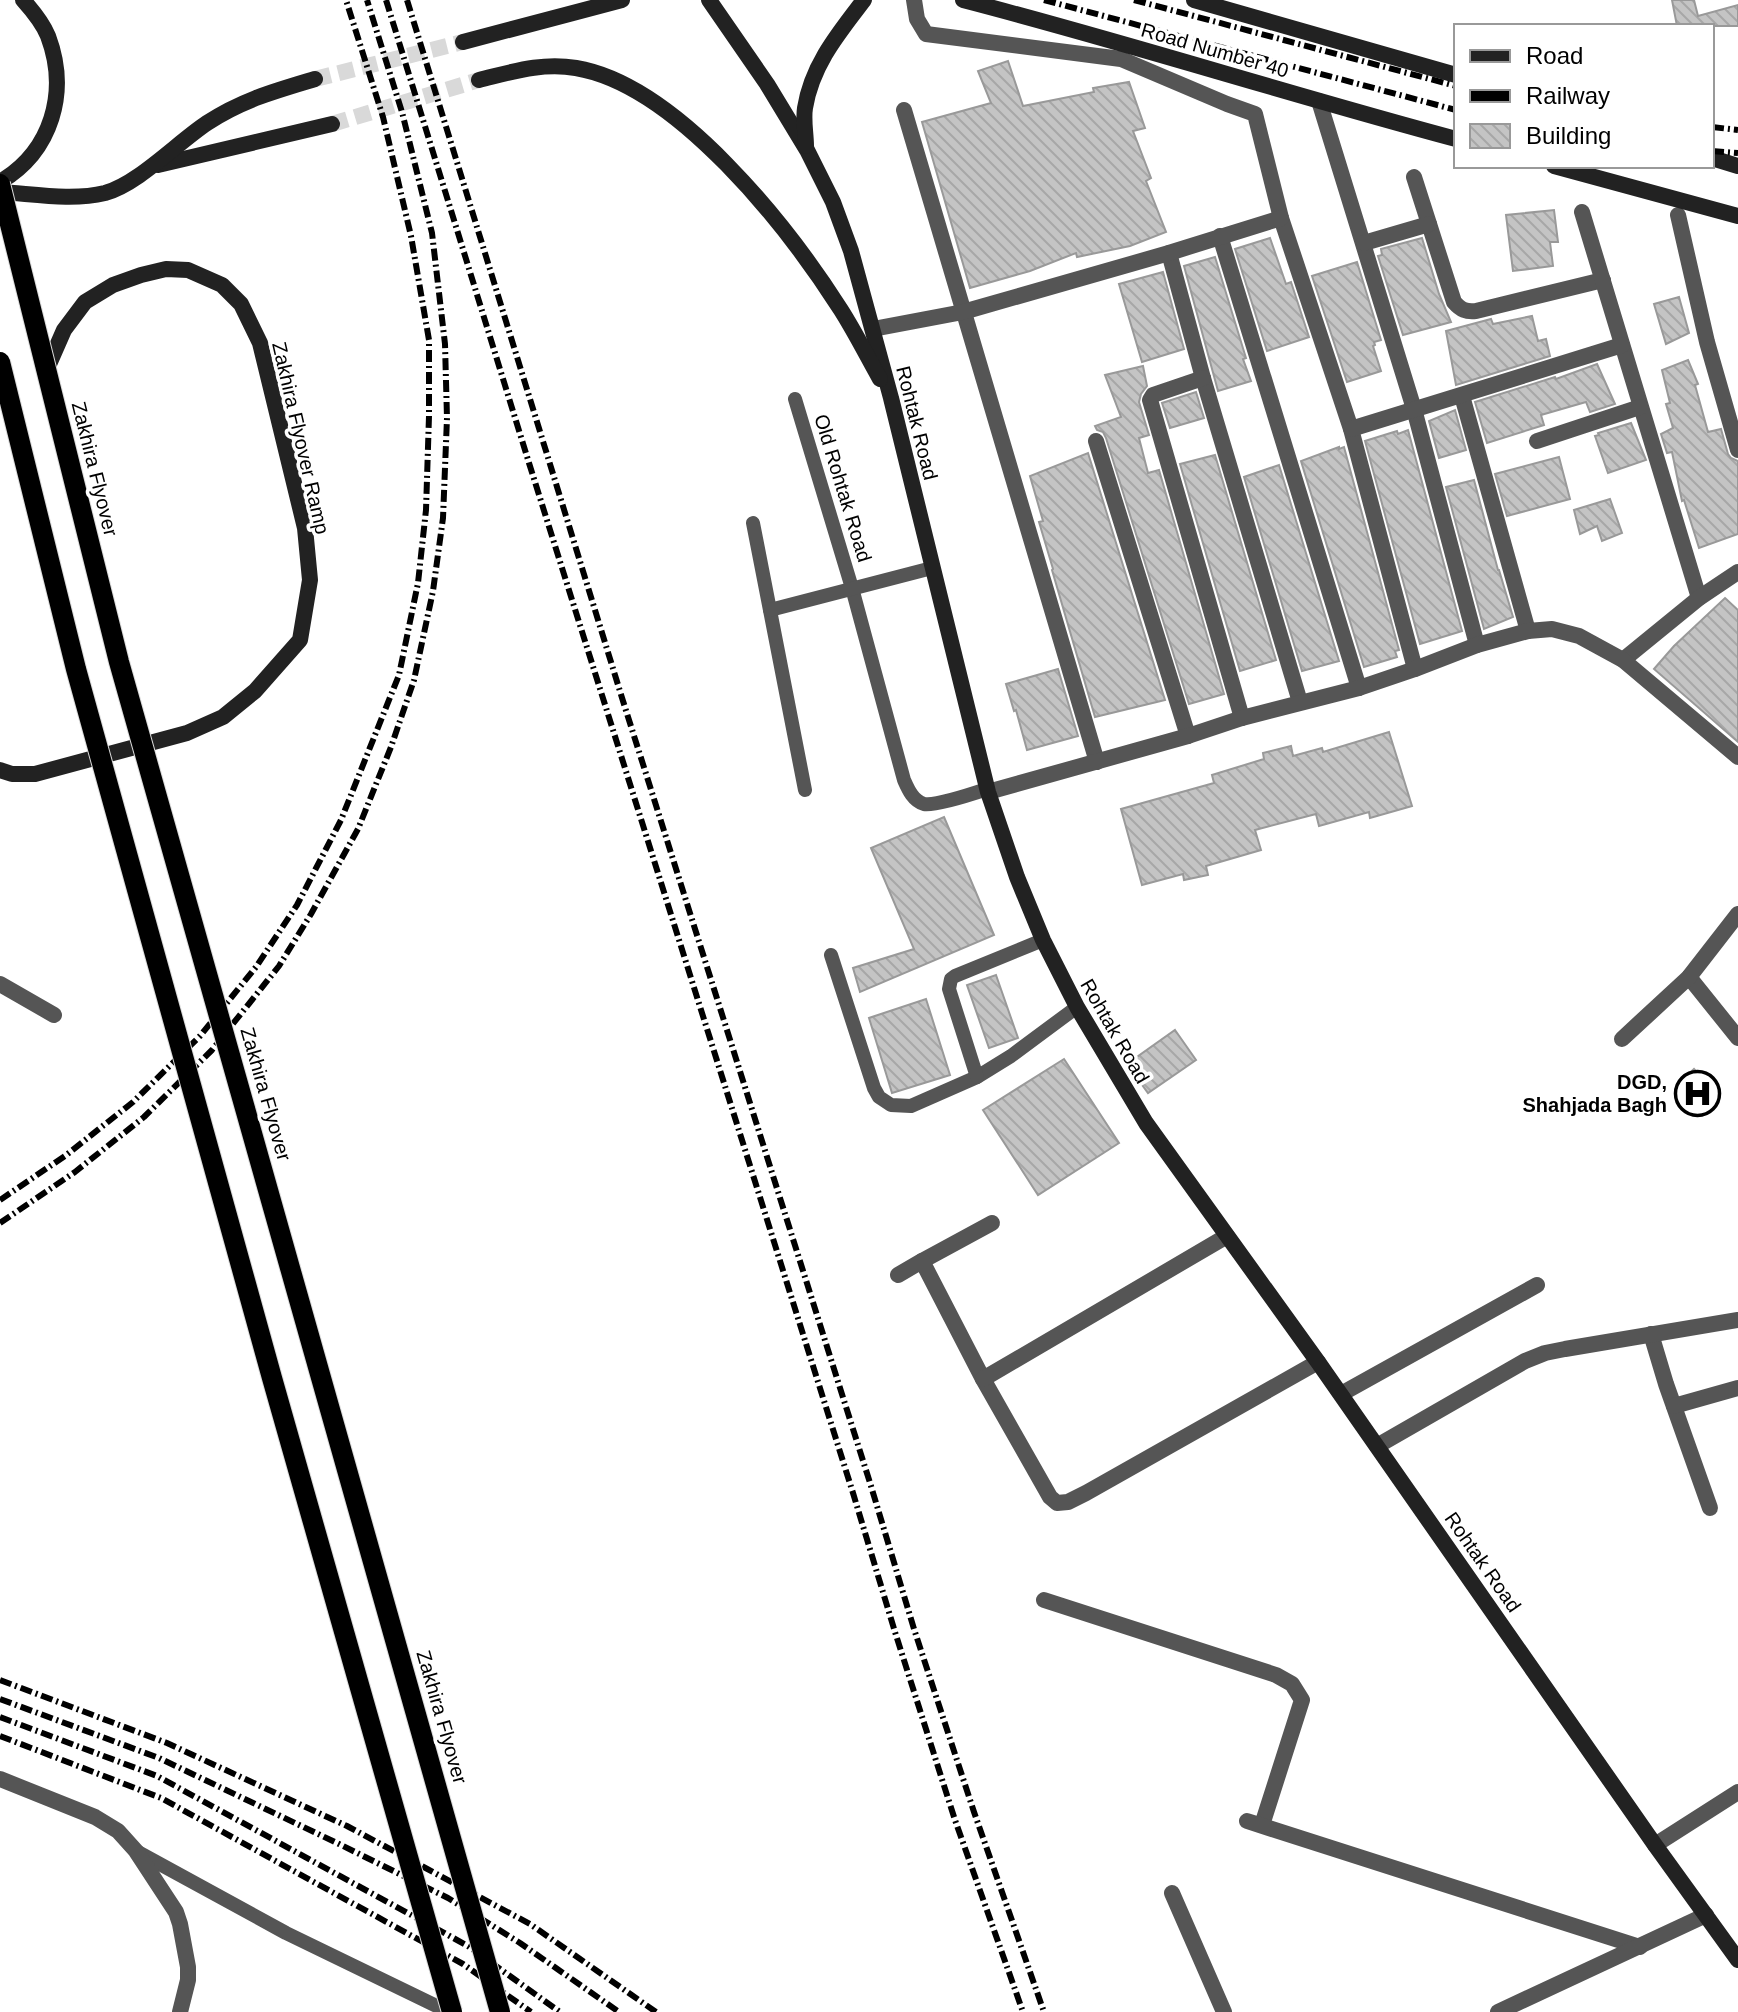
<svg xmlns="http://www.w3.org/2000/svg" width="1738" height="2012" font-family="Helvetica,sans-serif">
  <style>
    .building { fill: url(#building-back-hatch); stroke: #999; stroke-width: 2 }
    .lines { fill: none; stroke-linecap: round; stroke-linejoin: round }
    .secondary-tunnel { stroke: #d9d9d9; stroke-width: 16; stroke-dasharray: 16 8; stroke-linecap: butt }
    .lane { stroke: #555; stroke-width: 14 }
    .street { stroke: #555; stroke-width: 16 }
    .secondary { stroke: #222; stroke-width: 16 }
    .rail { stroke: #000; stroke-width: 6; stroke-dasharray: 12 4 2 4; stroke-linecap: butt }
    .primary-bridge-casing { stroke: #dbdbdb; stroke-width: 22; stroke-linecap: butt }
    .primary-bridge { stroke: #000; stroke-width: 20 }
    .labels { text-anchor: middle; stroke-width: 7; stroke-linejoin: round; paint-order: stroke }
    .street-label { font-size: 20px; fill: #000; stroke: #fff }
    .poi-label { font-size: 20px; font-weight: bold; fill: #000; stroke: #fff; text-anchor: end }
  </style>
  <defs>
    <pattern id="building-back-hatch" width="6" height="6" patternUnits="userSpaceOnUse" patternTransform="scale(2)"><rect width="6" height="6" fill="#c4c4c4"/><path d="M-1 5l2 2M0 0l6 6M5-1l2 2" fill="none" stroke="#a7a7a7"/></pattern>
  </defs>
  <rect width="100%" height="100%" fill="#fff"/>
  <g class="building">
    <polygon points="1672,0 1694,0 1698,16 1738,5 1738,26 1677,26"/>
    <polygon points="1008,61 1023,106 1094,92 1093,88 1129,82 1145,128 1133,131 1151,178 1146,181 1166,232 1130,246 1077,257 1076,253 1030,271 970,288 922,122 991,103 978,71"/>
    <polygon points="1554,210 1558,242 1550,242 1553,266 1513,271 1506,215"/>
    <polygon points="1270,238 1286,284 1291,282 1309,337 1267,351 1235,249"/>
    <polygon points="1422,238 1439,294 1451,322 1403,335 1378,256 1382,255 1381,249"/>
    <polygon points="1215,257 1246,358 1243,359 1251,381 1218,391 1184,266"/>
    <polygon points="1357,262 1381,340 1374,342 1375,345 1373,346 1381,371 1347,382 1312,276"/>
    <polygon points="1163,272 1184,349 1142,362 1119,284"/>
    <polygon points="1679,297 1689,333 1666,344 1654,304"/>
    <polygon points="1532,316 1538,341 1546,339 1550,356 1456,385 1446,331 1491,319 1493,324"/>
    <polygon points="1688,360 1698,384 1695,385 1708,432 1721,429 1728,454 1731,458 1738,461 1738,534 1699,548 1684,500 1682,501 1672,452 1667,453 1661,434 1673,428 1666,404 1670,403 1662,370"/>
    <polygon points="1597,364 1615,404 1590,412 1586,402 1541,415 1544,425 1487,443 1475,402 1555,377 1556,379"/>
    <polygon points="1143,366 1147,386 1141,394 1139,402 1149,435 1139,438 1148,473 1159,470 1224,694 1189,704 1106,438 1103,432 1097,430 1095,426 1121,417 1105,375"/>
    <polygon points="1196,392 1204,418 1170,428 1162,403"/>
    <polygon points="1455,410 1466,450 1439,458 1429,421"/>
    <polygon points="1631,423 1646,460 1608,473 1595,436 1599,435 1598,433"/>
    <polygon points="1408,430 1462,631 1420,644 1365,441 1397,431 1398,434"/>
    <polygon points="1339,447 1339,449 1344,447 1399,650 1395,651 1397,657 1364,667 1301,461"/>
    <polygon points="1088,453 1165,700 1095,717 1052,570 1053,569 1039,522 1043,521 1030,476"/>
    <polygon points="1215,455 1276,660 1240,671 1180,464"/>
    <polygon points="1559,457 1570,499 1507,516 1495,474"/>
    <polygon points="1279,465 1339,661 1302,671 1244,477"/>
    <polygon points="1474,480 1498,570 1499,570 1513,617 1484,629 1446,487"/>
    <polygon points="1610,499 1622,533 1602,541 1597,526 1580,534 1574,510"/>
    <polygon points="1725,598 1738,610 1738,742 1654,669 1674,646"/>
    <polygon points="1058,669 1078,736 1027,750 1016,710 1014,711 1006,684"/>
    <polygon points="1389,732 1412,806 1370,818 1369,812 1319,826 1316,814 1255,830 1261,850 1206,866 1208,875 1184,880 1183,874 1142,885 1121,809 1214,783 1212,775 1264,759 1263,753 1291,746 1293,756 1322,748 1323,752"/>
    <polygon points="944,817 994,935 860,992 853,968 914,949 871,848"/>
    <polygon points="996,975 1018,1038 989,1048 967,985"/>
    <polygon points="926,999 950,1075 892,1093 869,1018"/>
    <polygon points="1175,1030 1196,1060 1148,1093 1127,1064"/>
    <polygon points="1064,1059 1119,1143 1038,1195 983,1110"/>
    <polygon points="1694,1069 1714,1091 1700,1104 1692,1097 1689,1100 1677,1085"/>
  </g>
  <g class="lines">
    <g class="secondary-tunnel">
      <polyline points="315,79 463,42"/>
      <polyline points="332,124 479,80"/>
    </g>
    <g class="lane">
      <path d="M 795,399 L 852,588 L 904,780 C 908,789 913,801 924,804 C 935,806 975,793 987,789"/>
      <polyline points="753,523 805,790"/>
      <polyline points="770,610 932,568"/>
      <polyline points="831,955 874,1088 879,1097 891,1105 911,1106 977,1077 1011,1056 1077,1007"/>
      <polyline points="977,1077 949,989 951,979 955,976 1043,940"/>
      <polyline points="136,1851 286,1933 449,2012"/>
    </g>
    <g class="street">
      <polyline points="914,0 917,19 926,34 1121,59 1227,104 1255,114 1281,218 1351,429 1415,669"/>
      <polyline points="1319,101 1414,409 1477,645"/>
      <polyline points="904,110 1097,762"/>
      <path d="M 1414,177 L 1454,302 C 1461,310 1466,312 1476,311 L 1603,280"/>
      <polyline points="1582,212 1699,598"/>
      <polyline points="1678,215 1707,342 1738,450"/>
      <polyline points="1220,236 1359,688"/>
      <polyline points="1364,243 1429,224"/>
      <polyline points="1169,253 1203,378 1300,702"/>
      <polyline points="873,329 963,312 1169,253 1281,218"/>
      <polyline points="1203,378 1153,395 1150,400 1242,718"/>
      <polyline points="1462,396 1528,631"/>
      <polyline points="1351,429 1622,345"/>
      <polyline points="1096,441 1188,736"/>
      <polyline points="1537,441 1640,407"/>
      <polyline points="1623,660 1699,598 1738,572"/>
      <polyline points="988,792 1188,736 1242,718 1359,688 1415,669 1477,645 1528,631 1552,629 1579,636 1623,660 1738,757"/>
      <polyline points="1689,977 1738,1038"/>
      <polyline points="0,984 54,1015"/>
      <polyline points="1622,1039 1689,977 1738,914"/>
      <polyline points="922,1261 992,1223"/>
      <polyline points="898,1275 922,1261 983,1379 1050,1497 1057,1503 1068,1502 1086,1493 1318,1362"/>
      <polyline points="1651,1334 1666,1384 1710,1508"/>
      <polyline points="983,1379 1227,1236"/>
      <polyline points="1341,1394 1537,1285"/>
      <polyline points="1674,1406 1738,1388"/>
      <polyline points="1377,1446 1525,1361 1545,1353 1565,1349 1738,1320"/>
      <polyline points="1044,1600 1276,1675 1292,1684 1302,1700 1262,1825"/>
      <polyline points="0,1779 95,1817 118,1831 136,1851 176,1912 180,1924 188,1967 188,1980 180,2012"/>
      <polyline points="1247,1821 1640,1947"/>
      <polyline points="1655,1845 1738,1792"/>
      <polyline points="1172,1893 1224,2012"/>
      <polyline points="1498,2012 1706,1915"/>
    </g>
    <g class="secondary">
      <polyline points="709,0 767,84 807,150 833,202 851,251 891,398 988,792 1017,877 1043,940 1077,1007 1146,1123 1318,1362 1655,1845 1738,1960"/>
      <path d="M 963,0 C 1129,43 1291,95 1456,139"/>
      <polyline points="1194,0 1456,75"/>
      <polyline points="463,42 622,0"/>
      <path d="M 479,80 C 512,72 542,62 576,68 C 677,85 788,227 841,310 C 855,332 867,356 880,379"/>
      <path d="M 806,146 C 806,134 803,120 805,108 C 812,65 838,34 864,0"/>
      <polyline points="1712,158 1738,166"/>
      <polyline points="158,165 332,124"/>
      <polyline points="1554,166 1738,216"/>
      <path d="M 0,182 C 52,151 69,92 48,36 C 43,24 32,10 23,0"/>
      <path d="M 0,192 C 34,194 72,201 105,193 C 138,184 177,143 207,123 C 242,100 275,91 315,79"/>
      <polyline points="0,770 12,774 35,774 187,733 223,717 255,691 300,640 310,580 305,528 260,343 241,304 222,285 188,270 166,269 141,275 113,285 85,302 64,330 46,371"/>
    </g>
    <g class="rail">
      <polyline points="386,0 529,463 853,1493 895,1632 955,1820 1023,2012"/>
      <polyline points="407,0 623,701 871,1486 914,1629 974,1812 1044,2012"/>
      <polyline points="1044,0 1456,110"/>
      <polyline points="1134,0 1456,86"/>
      <polyline points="1712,127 1738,130"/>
      <polyline points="1712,151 1738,153"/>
      <polyline points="0,1200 65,1156 133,1102 200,1036 256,967 297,905 341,820 399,675 418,583 426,510 429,416 429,340 411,236 383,117 346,0"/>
      <polyline points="0,1223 75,1172 144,1117 212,1050 279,966 311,914 358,829 391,747 414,680 433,591 443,518 447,418 445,344 432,233 402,112 367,0"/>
      <polyline points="0,1680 167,1743 347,1826 530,1924 656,2012"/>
      <polyline points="0,1699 159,1758 339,1844 448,1898 520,1943 619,2012"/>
      <polyline points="0,1717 157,1776 468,1946 560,2012"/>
      <polyline points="0,1736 161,1798 463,1964 531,2012"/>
    </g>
    <defs>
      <g id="primary-bridge">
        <polyline points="0,184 119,662 500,2012"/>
        <polyline points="0,362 76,669 272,1378 452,2012"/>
      </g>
    </defs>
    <use href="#primary-bridge" class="primary-bridge-casing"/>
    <use href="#primary-bridge" class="primary-bridge"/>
  </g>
  <defs>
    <symbol id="hospital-ring" viewBox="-11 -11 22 22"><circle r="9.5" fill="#fff" stroke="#000" stroke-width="1.5"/><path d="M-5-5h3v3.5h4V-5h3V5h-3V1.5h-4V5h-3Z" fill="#000"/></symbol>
  </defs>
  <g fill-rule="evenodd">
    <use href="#hospital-ring" x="1672" y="1068" width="51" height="51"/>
  </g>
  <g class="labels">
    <g class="street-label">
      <text transform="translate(1215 50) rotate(16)" y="7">Road Number 40</text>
      <text transform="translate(917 423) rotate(76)" y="7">Rohtak Road</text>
      <text transform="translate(301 438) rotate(77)" y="7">Zakhira Flyover Ramp</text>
      <text transform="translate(95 469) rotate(76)" y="7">Zakhira Flyover</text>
      <text transform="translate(843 488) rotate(73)" y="7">Old Rohtak Road</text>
      <text transform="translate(1115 1031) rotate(60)" y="7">Rohtak Road</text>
      <text transform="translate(266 1094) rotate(74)" y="7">Zakhira Flyover</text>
      <text transform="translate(1483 1562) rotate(55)" y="7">Rohtak Road</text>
      <text transform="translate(442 1717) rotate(74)" y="7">Zakhira Flyover</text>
    </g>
    <g class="poi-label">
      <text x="1667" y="1089">DGD,<tspan x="1667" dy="23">Shahjada Bagh</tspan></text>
    </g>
  </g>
  <rect x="1454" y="24" width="260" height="144" fill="#ffffff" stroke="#999999" stroke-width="2"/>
  <rect x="1470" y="50" width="40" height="12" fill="#222222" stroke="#999999" stroke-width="2"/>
  <text x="1526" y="64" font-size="24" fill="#000000">Road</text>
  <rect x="1470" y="90" width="40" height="12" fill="#000000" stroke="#999999" stroke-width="2"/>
  <text x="1526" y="104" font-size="24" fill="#000000">Railway</text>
  <rect x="1470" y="124" width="40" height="24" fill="url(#building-back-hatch)" stroke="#999999" stroke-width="2"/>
  <text x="1526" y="144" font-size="24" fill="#000000">Building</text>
</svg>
